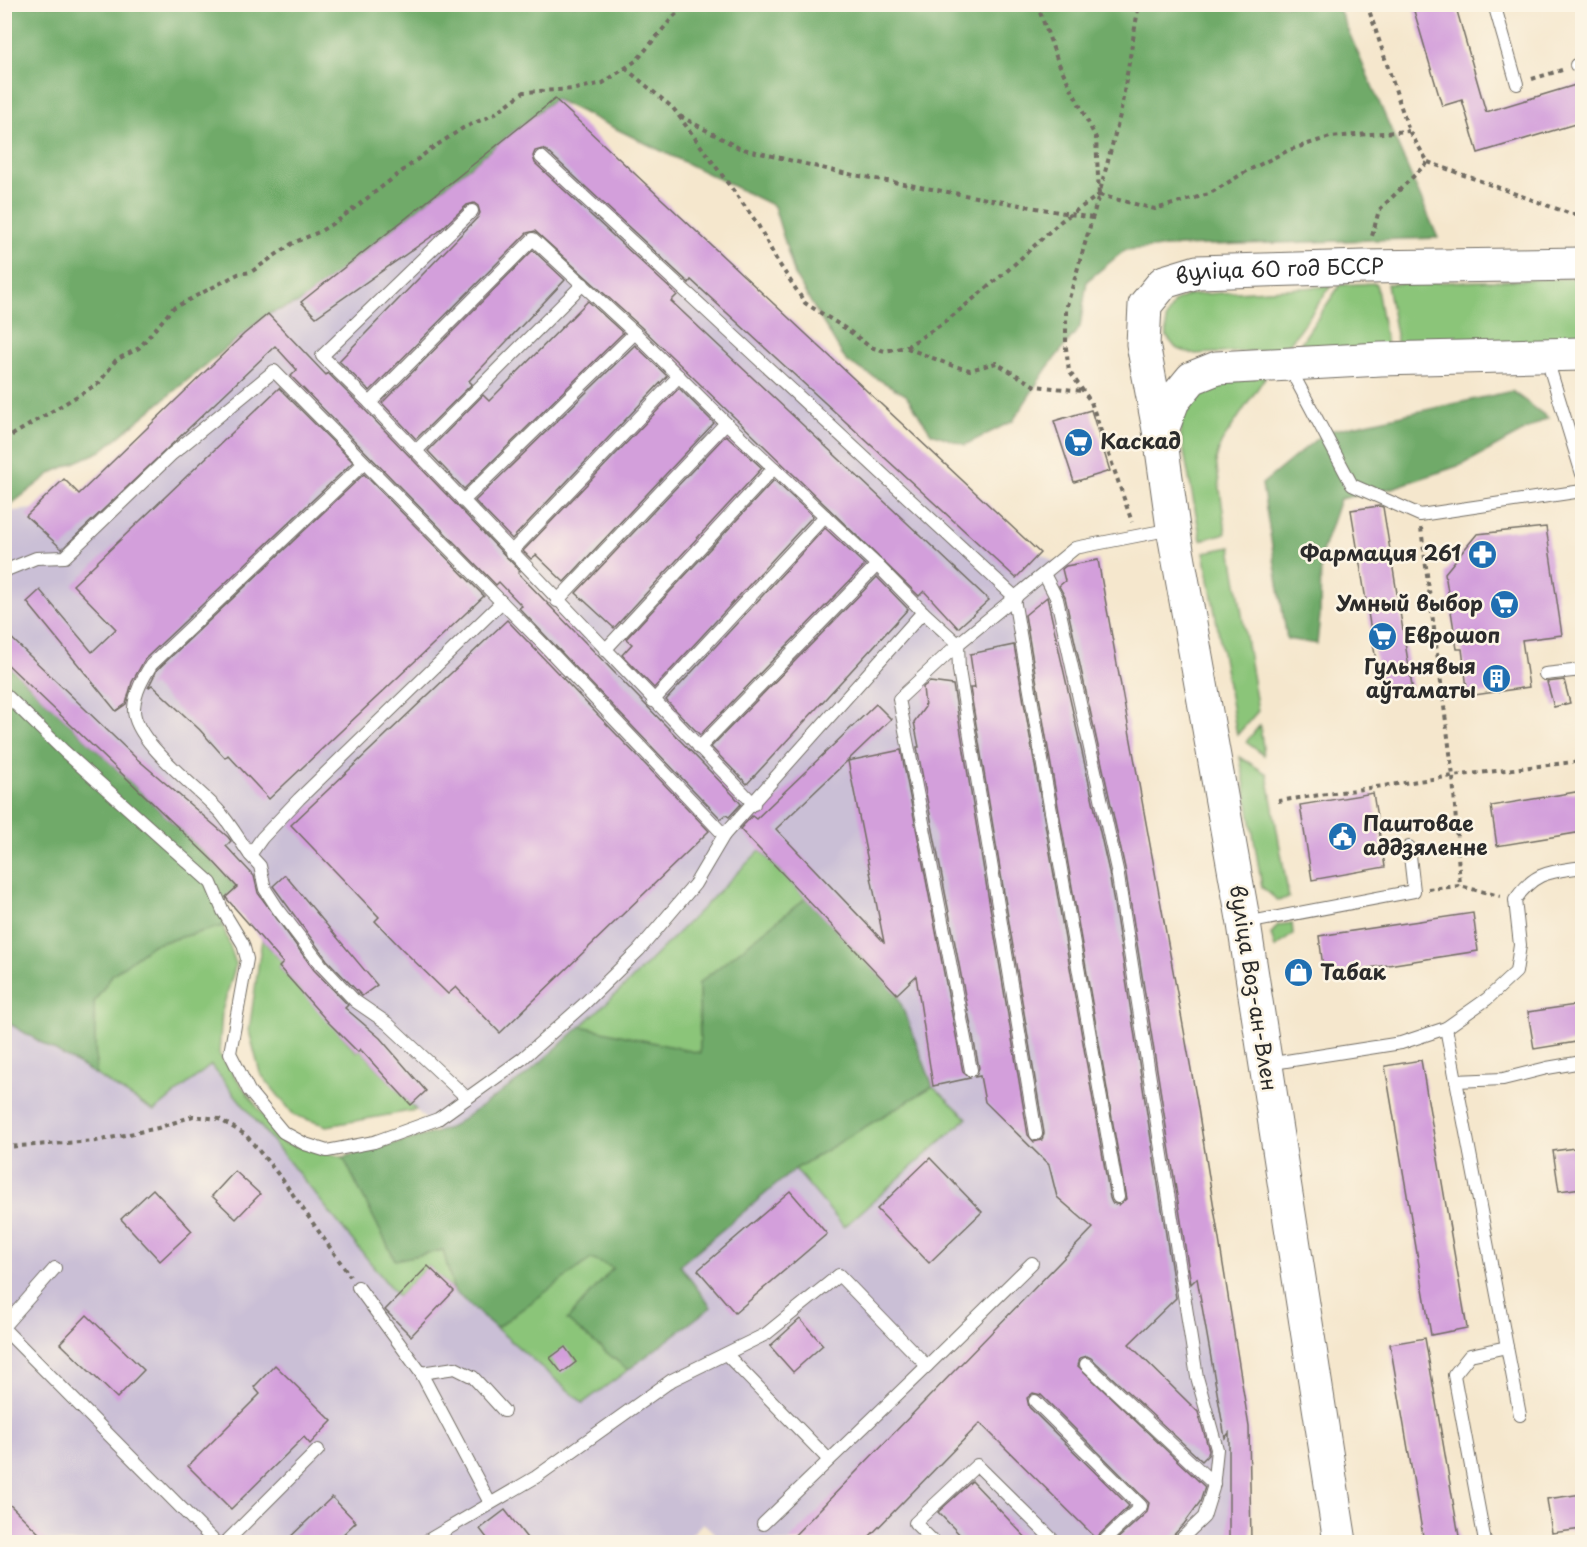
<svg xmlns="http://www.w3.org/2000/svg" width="1587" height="1547" font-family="'Playpen Sans',sans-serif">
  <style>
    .industrial { fill: #cabfd6 }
    .green { fill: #8bc579; stroke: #5b7852; stroke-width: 1.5 }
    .forest { fill: #70aa69; stroke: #4e6a4a; stroke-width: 1.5 }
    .building { fill: #d39fdb }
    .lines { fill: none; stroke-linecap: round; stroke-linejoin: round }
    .lane-casing { stroke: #726d64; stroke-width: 14 }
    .secondary-casing { stroke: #726d64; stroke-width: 35 }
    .path { stroke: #726d64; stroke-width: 4; stroke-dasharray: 4.5 4.5; stroke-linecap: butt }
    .lane { stroke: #fff; stroke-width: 12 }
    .secondary { stroke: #fff; stroke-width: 33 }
    .labels { text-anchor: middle; stroke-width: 5; stroke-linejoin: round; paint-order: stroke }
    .street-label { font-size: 21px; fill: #2b2b2b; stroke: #fcf5e5 }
    .poi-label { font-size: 21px; font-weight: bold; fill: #2b2b2b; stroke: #fcf5e5; text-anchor: start }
  </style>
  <rect width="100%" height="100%" fill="#fcf5e5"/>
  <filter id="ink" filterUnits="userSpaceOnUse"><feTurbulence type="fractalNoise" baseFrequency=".0167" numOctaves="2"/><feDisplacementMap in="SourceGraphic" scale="12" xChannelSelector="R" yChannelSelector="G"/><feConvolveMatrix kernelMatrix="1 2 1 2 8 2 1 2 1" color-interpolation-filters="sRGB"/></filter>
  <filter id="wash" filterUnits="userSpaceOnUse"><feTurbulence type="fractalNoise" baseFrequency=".008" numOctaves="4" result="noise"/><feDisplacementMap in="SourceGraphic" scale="24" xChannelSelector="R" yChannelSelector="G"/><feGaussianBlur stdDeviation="1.35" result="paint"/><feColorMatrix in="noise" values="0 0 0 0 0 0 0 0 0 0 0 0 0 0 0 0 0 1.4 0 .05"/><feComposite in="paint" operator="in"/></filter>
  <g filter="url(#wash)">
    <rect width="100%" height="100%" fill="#f5e7cd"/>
    <polygon class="industrial" points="555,99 1040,553 1062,567 1098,560 1249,1427 1251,1542 725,1542 703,1523 684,1542 557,1542 550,1535 541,1542 5,1542 5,1021 154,1110 211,1064 398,1297 428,1266 454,1291 583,1403 711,1307 679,1265 795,1169 845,1226 967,1118 933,1086 897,994 627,984 525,1076 451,1127 438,1132 358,1052 279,967 283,963 225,898 237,887 5,661 4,512 33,509 64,479 80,494 268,314 301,302"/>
    <g class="green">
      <polygon points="1582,278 1582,343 1398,346 1387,284"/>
      <polygon points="1376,283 1387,346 1296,350 1340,285"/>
      <polygon points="1331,286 1285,350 1192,354 1176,348 1167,337 1166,319 1174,302 1188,295"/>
      <polygon points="1266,376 1221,443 1216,460 1226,533 1201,540 1181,436 1181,415 1198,386"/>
      <polygon points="1231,547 1258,711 1237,735 1204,552"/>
      <polygon points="1260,725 1264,755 1246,742"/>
      <polygon points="1240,757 1267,774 1289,898 1277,900 1262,887"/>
      <polygon points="760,850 806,898 699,983 700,1054 581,1026 627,984"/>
      <polygon points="1292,923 1293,934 1275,948 1271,934 1278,925"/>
      <polygon points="223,926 236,964 222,1011 219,1054 283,1143 343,1157 395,1260 443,1250 454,1291 428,1266 398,1297 211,1065 154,1111 96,1075 94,1002 112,975 152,945"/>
      <polygon points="262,939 283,963 279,967 357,1052 360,1049 416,1110 327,1126 294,1115 260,1073 249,1031"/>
      <polygon points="933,1086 967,1118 844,1227 795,1169"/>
      <polygon points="591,1258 614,1268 567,1320 628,1370 583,1403 496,1328"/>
    </g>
    <g class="forest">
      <polygon points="5,5 1337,5 1438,238 1180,246 1125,250 1087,281 1080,327 1047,368 1013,421 965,445 931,433 906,395 846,361 795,276 774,206 555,99 301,302 268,314 101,451 53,472 5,509"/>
      <polygon points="1512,391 1548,418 1464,464 1392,488 1340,499 1321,555 1320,615 1317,644 1287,639 1262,484 1325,432"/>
      <polygon points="4,661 212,860 237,887 225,898 223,926 152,945 112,975 94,1002 96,1075 5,1021"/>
      <polygon points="806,898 897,994 933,1086 795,1169 680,1265 711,1307 628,1370 567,1320 613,1268 591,1259 496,1328 454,1291 443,1250 395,1260 343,1157 438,1132 451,1127 525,1076 581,1026 700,1053 699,983"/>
    </g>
    <g id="blocks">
      <g class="building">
        <polygon points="1412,4 1455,4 1486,112 1582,83 1582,122 1478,153 1462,100 1442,106"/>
        <polygon points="555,99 1040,553 1016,578 691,280 689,283 547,151 542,149 535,151 533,156 535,163 677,295 671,301 989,600 958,628 924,591 919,596 641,327 535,231 527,233 370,391 339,361 478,217 480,213 478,206 474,203 467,205 438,232 316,317 301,302"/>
        <polygon points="533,250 565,280 469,381 472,384 416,439 382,403"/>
        <polygon points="588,301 623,333 464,489 428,451 483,395 489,401"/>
        <polygon points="268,314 326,375 328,373 364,409 520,571 518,573 735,797 741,804 729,817 726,815 721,819 519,608 522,606 499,582 496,585 291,376 297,370 275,346 62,549 26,516 64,479 79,494 244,334"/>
        <polygon points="635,345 667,376 512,539 475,501"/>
        <polygon points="279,388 353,462 145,659 132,682 126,704 116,711 27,602 40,590 92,652 116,629 73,585"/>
        <polygon points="679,388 714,423 564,582 536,555 531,559 523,551"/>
        <polygon points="1091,410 1110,471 1074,482 1054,421"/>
        <polygon points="726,435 762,468 614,628 576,593"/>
        <polygon points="364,474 484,596 269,799 228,755 225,758 200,730 152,685 148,688 157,670"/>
        <polygon points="774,480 813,516 654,688 622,655 632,644 626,639"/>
        <polygon points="1379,506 1383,507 1412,686 1381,691 1351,510"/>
        <polygon points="1546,527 1562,635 1522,640 1529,687 1468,696 1462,649 1457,649 1445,573 1477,534"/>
        <polygon points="825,528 865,565 700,735 666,700"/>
        <polygon points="1098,560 1197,1102 1249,1427 1251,1542 1229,1542 1229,1433 1225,1438 1197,1278 1191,1284 1125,868 1065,597 1059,586 1065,581 1062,569 1066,566"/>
        <polygon points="877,577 908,609 747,784 711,747"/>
        <polygon points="1047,597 1109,872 1176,1298 1129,1344 1198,1412 1209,1450 1208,1455 1202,1461 1091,1358 1087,1356 1080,1358 1078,1366 1205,1487 1200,1502 1184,1524 1167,1542 1114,1542 1147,1512 1149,1503 1041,1395 1033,1393 1027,1398 1029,1407 1129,1506 1096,1538 980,1423 864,1542 788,1542 1093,1228 1057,1197 1049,1165 985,1102 980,1076 975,1077 979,1068 917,747 919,747 914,722 925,707 923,687 930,682 953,685 1028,1135 1034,1142 1042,1140 1044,1133 970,688 975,688 970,654 1014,645 1110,1198 1112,1203 1119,1205 1126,1199 1025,615"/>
        <polygon points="507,620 709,831 500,1033 456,987 448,994 402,949 375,921 379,917 291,825"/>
        <polygon points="4,631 136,758 228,837 231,841 226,846 254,876 258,893 314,970 348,1005 345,1008 380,1038 426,1091 411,1105 360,1049 358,1052 328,1022 279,967 283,963 227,899 226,897 237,887 212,860 4,661"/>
        <polygon points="1564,680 1570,703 1554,707 1547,682"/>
        <polygon points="876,704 891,719 776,829 884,942 848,761 901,750 963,1072 970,1078 933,1086 916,976 897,994 740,829 752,816 756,819"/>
        <polygon points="1582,791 1582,832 1497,846 1491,806"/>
        <polygon points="1373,793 1385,867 1312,880 1300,805"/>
        <polygon points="285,875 377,985 362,996 327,960 273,886"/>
        <polygon points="1473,913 1478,951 1324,975 1319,936"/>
        <polygon points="1582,1004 1582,1041 1534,1049 1528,1012"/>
        <polygon points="1421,1060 1467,1328 1431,1335 1385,1066"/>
        <polygon points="1582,1147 1582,1188 1559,1191 1553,1151"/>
        <polygon points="930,1158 982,1212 929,1263 877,1209"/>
        <polygon points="235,1171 260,1194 236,1219 212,1196"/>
        <polygon points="153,1189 192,1231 160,1261 121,1219"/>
        <polygon points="790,1191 827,1234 735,1313 698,1270"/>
        <polygon points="428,1266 454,1291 411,1336 385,1310"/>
        <polygon points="87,1315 144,1370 117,1398 60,1343"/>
        <polygon points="800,1319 823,1345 793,1372 770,1346"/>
        <polygon points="1425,1338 1460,1542 1424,1542 1390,1344"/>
        <polygon points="565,1347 576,1362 562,1373 550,1358"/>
        <polygon points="275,1365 332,1421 310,1444 304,1437 231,1509 188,1466 260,1394 254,1387"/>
        <polygon points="972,1481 1030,1542 967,1542 938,1512"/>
        <polygon points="1582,1494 1582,1529 1552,1533 1547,1499"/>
        <polygon points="332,1497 356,1522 335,1542 285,1542"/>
        <polygon points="4,1499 48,1542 4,1542"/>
        <polygon points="505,1510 530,1542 490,1542 480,1529"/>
      </g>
    </g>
  </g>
  <g filter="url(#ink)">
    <use href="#blocks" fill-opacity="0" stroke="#726d64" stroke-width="1.5"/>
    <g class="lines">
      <defs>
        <g id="lane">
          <polyline points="1494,4 1517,84"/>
          <polyline points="1576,65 1582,63"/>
          <polyline points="541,157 1016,598"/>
          <polyline points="1546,356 1582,474"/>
          <polyline points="1296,380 1352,485 1420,515 1582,491"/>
          <polyline points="370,403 322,356 472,211"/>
          <polyline points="416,451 583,284"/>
          <path d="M 364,463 L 151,665 C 143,678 135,692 134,708 C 132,740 197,787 218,810 C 230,823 240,841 250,855 L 262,838 L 299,799 L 502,602"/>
          <polyline points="463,501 635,333"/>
          <polyline points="511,552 679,376"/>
          <polyline points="4,571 36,558 65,557 172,454 274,371 545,646 724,835 923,612 958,644 1075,548 1172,529"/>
          <polyline points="1044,574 1057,599 1117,870 1197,1377 1217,1449 1213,1488 1204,1517 1178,1542"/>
          <polyline points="1014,599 1118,1197"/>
          <polyline points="557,601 726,423"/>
          <polyline points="958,644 959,670 1036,1134"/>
          <polyline points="958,644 899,699 971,1070"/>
          <polyline points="605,650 774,468"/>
          <polyline points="1545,674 1582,670"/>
          <polyline points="4,693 64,751 211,883 223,911 243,944 247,959 230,1053 249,1091 283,1132 305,1144 327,1151 374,1142 438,1119 523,1058 583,1005 639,950 695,884 724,835"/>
          <polyline points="653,701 825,516"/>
          <polyline points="699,748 877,565"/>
          <polyline points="754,804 370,403 533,239 635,333 726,423 877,565 923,612"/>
          <polyline points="250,855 260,866 265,889 278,909 321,965 355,1001 387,1023 467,1098"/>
          <polyline points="1246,923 1414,891 1409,847"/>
          <polyline points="1446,1028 1520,1415"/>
          <path d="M 1267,1064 L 1401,1043 L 1446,1028 L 1487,999 L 1516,972 L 1520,945 L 1515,900 C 1535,871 1550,872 1582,867"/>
          <polyline points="1456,1081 1503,1079 1547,1068 1582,1062"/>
          <polyline points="358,1287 421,1373 490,1503"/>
          <polyline points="4,1326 55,1268"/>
          <polyline points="4,1329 215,1542"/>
          <polyline points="726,1354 829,1460"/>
          <polyline points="1086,1364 1214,1484"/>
          <polyline points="927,1366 1032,1263"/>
          <polyline points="421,1373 455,1368 473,1377 504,1411"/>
          <polyline points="1035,1401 1141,1506 1103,1542"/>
          <polyline points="226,1542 318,1450"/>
          <polyline points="425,1542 536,1477 672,1380 766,1334 839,1275 927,1366 763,1524"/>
          <polyline points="934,1542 915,1523 977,1465 1055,1542"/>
          <polyline points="1485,1542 1454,1375 1470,1355 1507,1347"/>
        </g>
        <g id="secondary">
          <polyline points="1160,435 1173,401 1192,378 1217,368 1381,359 1582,354"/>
          <path id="s1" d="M 1340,1542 L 1244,924 L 1173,528 L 1160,435 L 1143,344 L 1145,305 L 1164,282 L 1197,272 L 1364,267 L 1582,264"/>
        </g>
      </defs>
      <use href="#lane" class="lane-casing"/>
      <use href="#secondary" class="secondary-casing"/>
      <g class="path">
        <polyline points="1037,4 1058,62 1096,138 1099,195 1066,309 1066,348 1069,371 1091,402 1132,522"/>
        <polyline points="1367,4 1409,131 1428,162 1379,210 1371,240"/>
        <polyline points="625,68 673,108 757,223 776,259 805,303 848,330 870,347 885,351 906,347 945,322 1006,272 1061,221 1099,195 1120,115 1139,4"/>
        <polyline points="1532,79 1562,70"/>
        <polyline points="680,116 739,148 843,173 1092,218"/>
        <polyline points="1428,162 1571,214 1582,214"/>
        <polyline points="1099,195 1155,209 1209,194 1247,171 1289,150 1330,137 1409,131"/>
        <polyline points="907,348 953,366 970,370 996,363 1035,386 1083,391"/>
        <polyline points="4,440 99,383 116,360 139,348 173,308 238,274 251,272 293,243 319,232 340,219 431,149 463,128 493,115 524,92 575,89 603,83 637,60 673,17 686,4"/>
        <polyline points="1421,528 1453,776 1460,886"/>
        <polyline points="1278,801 1453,776 1582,761"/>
        <polyline points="1428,889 1460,886 1500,896"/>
        <polyline points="4,1147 96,1141 158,1128 193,1116 219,1119 246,1135 282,1179 350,1276"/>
      </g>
      <use href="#lane" class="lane"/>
      <use href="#secondary" class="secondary"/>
    </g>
  </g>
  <defs>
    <symbol id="supermarket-disc" viewBox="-11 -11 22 22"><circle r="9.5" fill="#1f6fb2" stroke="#fcf5e5"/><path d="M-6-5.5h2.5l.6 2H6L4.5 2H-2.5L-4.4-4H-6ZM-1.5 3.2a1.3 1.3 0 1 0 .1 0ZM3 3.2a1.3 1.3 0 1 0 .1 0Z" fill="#fff"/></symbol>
    <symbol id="pharmacy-disc" viewBox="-11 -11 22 22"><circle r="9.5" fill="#1f6fb2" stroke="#fcf5e5"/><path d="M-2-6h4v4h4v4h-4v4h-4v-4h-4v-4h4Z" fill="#fff"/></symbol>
    <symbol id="building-disc" viewBox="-11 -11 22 22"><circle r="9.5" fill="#1f6fb2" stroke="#fcf5e5"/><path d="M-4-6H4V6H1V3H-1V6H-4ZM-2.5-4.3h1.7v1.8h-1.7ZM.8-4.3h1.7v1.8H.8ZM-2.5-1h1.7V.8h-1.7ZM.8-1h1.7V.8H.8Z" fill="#fff"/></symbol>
    <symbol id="civic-disc" viewBox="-11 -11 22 22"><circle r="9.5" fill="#1f6fb2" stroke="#fcf5e5"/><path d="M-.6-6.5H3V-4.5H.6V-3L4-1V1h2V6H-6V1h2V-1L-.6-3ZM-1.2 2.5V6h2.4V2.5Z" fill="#fff"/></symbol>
    <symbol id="shop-disc" viewBox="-11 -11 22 22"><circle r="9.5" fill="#1f6fb2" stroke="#fcf5e5"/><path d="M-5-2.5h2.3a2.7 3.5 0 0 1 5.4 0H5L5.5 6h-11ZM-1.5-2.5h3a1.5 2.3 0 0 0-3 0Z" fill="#fff"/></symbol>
  </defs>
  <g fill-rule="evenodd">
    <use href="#supermarket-disc" x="1062" y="426" width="33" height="33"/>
    <use href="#pharmacy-disc" x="1466" y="538" width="33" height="33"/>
    <use href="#supermarket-disc" x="1488" y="588" width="33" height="33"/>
    <use href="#supermarket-disc" x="1366" y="620" width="33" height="33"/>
    <use href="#building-disc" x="1480" y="662" width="33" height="33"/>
    <use href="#civic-disc" x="1326" y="820" width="33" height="33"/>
    <use href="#shop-disc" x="1282" y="956" width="33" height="33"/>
  </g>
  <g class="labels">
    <g class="street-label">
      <text dy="7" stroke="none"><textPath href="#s1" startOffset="1400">вуліца 60 год БССР</textPath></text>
      <text transform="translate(1253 988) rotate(81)" y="7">вуліца Воз-ан-Влен</text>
    </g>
    <g class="poi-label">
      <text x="1100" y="449">Каскад</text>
      <text x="1461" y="561" text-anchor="end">Фармация 261</text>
      <text x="1483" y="611" text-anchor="end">Умный выбор</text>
      <text x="1404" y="643">Еврошоп</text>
      <text x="1476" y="674" text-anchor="end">Гульнявыя<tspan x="1476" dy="24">аўтаматы</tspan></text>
      <text x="1363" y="831">Паштовае<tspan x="1363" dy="24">аддзяленне</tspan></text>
      <text x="1320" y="980">Табак</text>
    </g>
  </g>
  <rect width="1587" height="1547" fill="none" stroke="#fcf5e5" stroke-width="24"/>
</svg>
